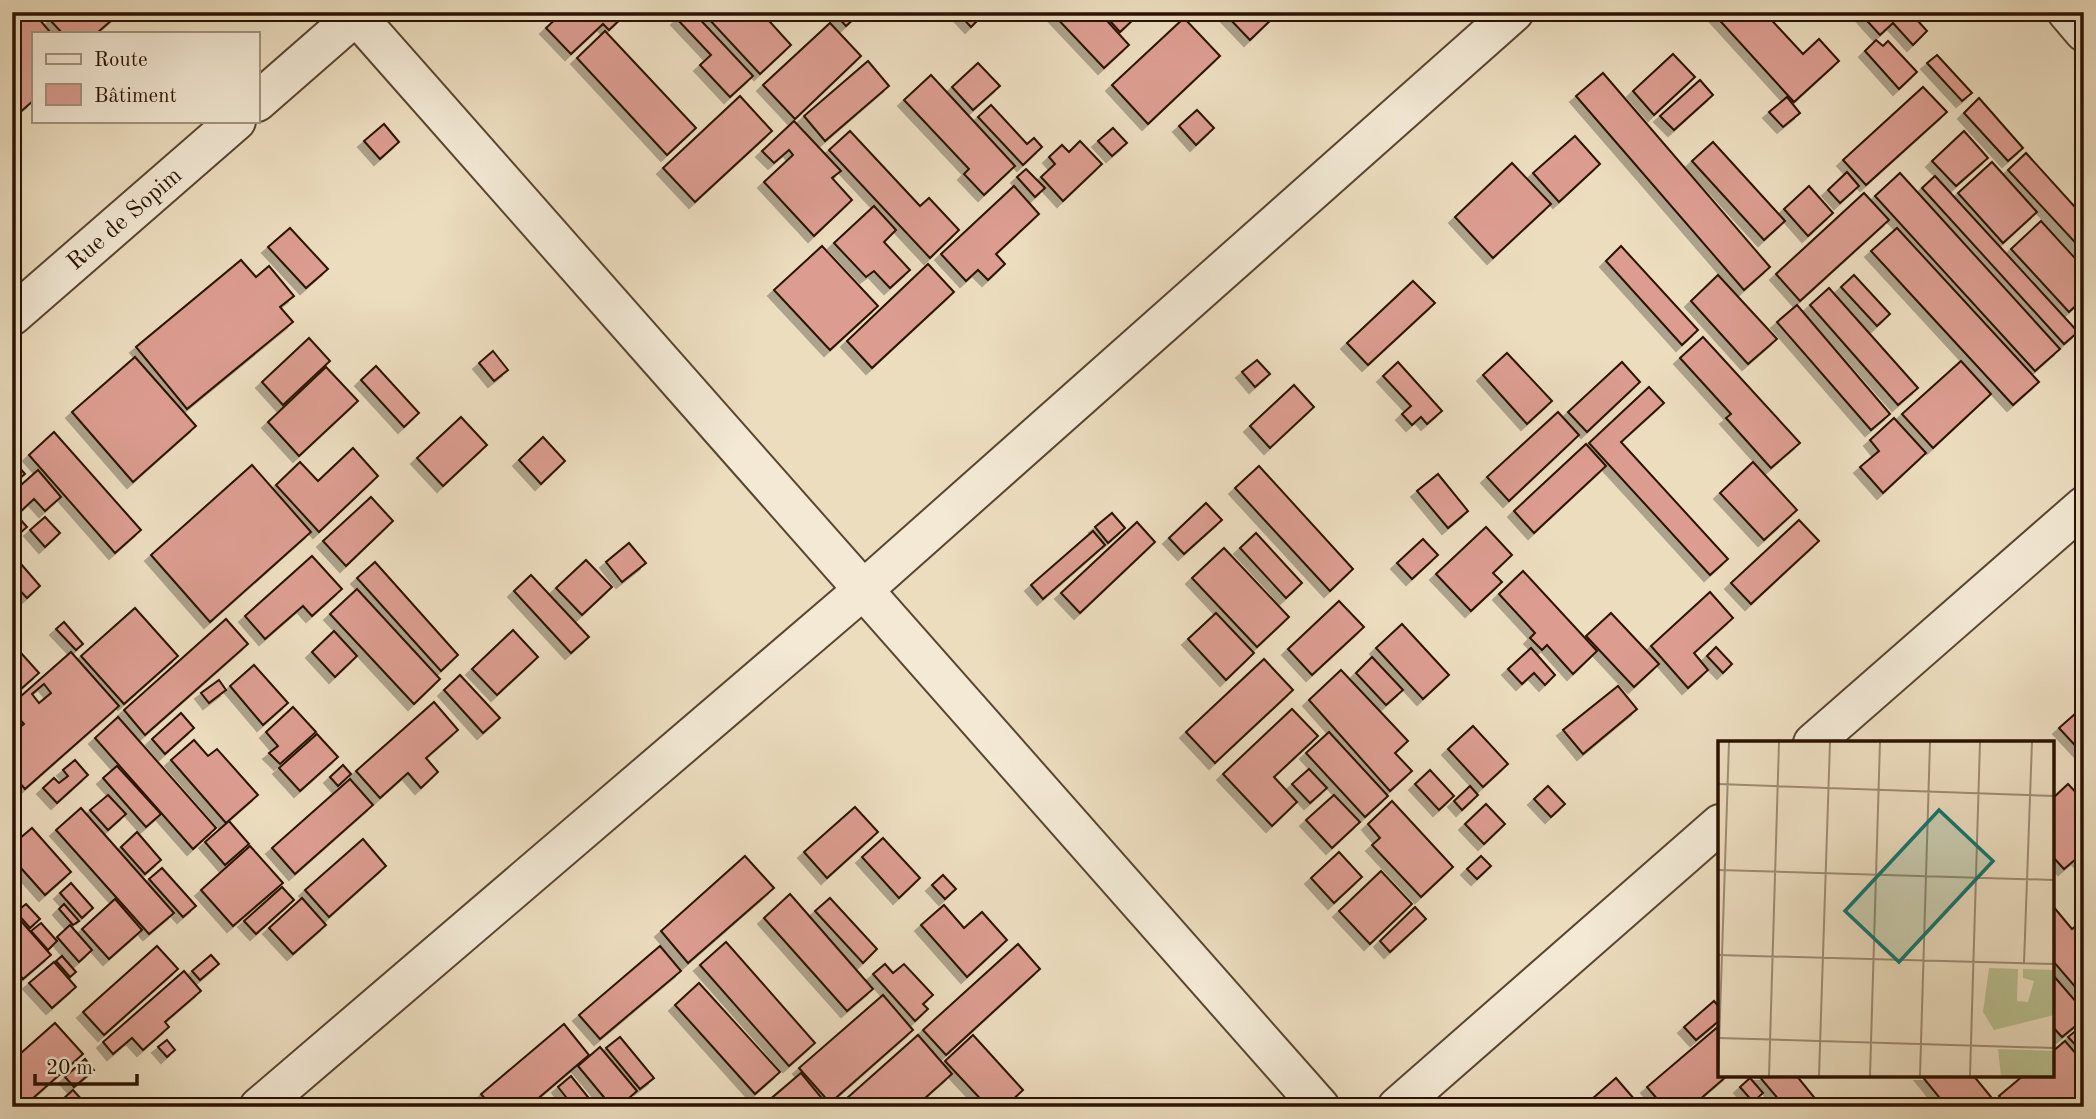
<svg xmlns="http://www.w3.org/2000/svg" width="2096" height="1119" font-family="'Old Standard TT',serif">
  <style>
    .building { fill: #dc9d90; stroke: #2a1200; stroke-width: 2; fill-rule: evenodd; filter: url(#shadow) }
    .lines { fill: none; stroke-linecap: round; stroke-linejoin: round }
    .minor-casing { stroke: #5a4530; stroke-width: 42 }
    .minor { stroke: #f3e9d5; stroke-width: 38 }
    .labels { text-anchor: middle; stroke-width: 7; stroke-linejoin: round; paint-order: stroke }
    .street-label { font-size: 24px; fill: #2a1200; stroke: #f3e9d5 }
    .inset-road { fill: none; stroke: #9e8c73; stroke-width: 2 }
    .view { fill: #0f766e; fill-opacity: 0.15; stroke: #0f766e; stroke-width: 3.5 }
    .inset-edge { fill: none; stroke: #2a1200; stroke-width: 3.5 }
  </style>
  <defs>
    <filter id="shadow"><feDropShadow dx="-6" dy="6" stdDeviation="0" flood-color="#0004"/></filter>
  </defs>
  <rect width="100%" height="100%" fill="#ecddbf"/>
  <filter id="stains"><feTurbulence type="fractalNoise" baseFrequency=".00286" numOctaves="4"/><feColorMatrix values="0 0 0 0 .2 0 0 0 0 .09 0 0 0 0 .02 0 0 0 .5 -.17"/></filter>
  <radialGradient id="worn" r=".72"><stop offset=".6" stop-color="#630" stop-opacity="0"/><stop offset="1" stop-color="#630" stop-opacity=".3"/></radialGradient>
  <g class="building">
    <polygon points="23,12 33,12 51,33 33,33 33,101 12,119 12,21"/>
    <polygon points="59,12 121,12 97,33 62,33 50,20"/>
    <polygon points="563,12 628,12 609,30 603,24 571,54 546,28"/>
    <polygon points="685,12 693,12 753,76 730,97 700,65 711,55 677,19"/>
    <polygon points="712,12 778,12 770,22 791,45 760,74 707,17"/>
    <polygon points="833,12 861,12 846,26"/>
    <polygon points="957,12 986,12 971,27"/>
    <polygon points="1051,12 1099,12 1129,45 1104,68"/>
    <polygon points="1102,12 1126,12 1133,20 1120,32"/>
    <polygon points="1231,12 1279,12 1250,40 1227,16"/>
    <polygon points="1712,12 1764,12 1803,54 1819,39 1839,61 1794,102"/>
    <polygon points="1859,12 1910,12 1927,31 1913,45 1893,23 1880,35"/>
    <polygon points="1184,18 1220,56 1148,124 1112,85"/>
    <polygon points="830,23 861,56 795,119 763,85"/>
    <polygon points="605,31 696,128 667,155 577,58"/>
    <polygon points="1876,40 1883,46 1888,41 1917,72 1899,89 1865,51"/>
    <polygon points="1673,54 1695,77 1654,115 1633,91"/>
    <polygon points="1937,55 1972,93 1962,101 1927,63"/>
    <polygon points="868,61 889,86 825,141 804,116"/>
    <polygon points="978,63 1000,86 973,110 952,87"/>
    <polygon points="1603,73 1770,267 1744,290 1576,96"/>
    <polygon points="931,75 1015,166 984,195 964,174 969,169 904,100"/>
    <polygon points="1700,80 1713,95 1674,130 1660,116"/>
    <polygon points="1923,87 1947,112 1866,185 1843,160"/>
    <polygon points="740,96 772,131 695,202 663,168"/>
    <polygon points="1787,97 1800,113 1783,127 1769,112"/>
    <polygon points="1979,98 2023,148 2008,161 1964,113"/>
    <polygon points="991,105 1027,144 1034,138 1042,147 1023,165 978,117"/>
    <polygon points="1197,110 1214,128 1196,145 1179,126"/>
    <polygon points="794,121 841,171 832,178 852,200 814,236 764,182 793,155 789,150 774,163 762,151"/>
    <polygon points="384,124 399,142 380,159 364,141"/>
    <polygon points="1113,128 1127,143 1112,156 1098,141"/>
    <polygon points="850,131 920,206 929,198 959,230 930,258 829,150"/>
    <polygon points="1964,131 1988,158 1956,186 1932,161"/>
    <polygon points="1575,136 1600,164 1559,202 1533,173"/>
    <polygon points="1080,141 1102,164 1063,201 1041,177 1055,164 1049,157 1062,145 1069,152"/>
    <polygon points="1713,142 1785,221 1764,240 1692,161"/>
    <polygon points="2026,153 2084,217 2084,252 2008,170"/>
    <polygon points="1992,162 2037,212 2003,243 1958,193"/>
    <polygon points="1512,163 1551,204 1493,258 1455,217"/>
    <polygon points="1026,169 1045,188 1035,197 1017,177"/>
    <polygon points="1847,172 1859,186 1840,203 1828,190"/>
    <polygon points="1900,173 2060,349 2035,371 1875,196"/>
    <polygon points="1935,176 2078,332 2064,344 1922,188"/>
    <polygon points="1014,186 1039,214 996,254 1005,264 988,280 978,270 966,281 941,254"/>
    <polygon points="1809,186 1833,213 1808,236 1784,209"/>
    <polygon points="1864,193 1889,220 1800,301 1776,274"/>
    <polygon points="874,206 896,230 884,242 910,270 890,288 874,271 866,277 834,243"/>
    <polygon points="2041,221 2084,268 2084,298 2069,312 2011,249"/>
    <polygon points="290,228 328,269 306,288 268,247"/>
    <polygon points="1897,228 2039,382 2013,405 1871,251"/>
    <polygon points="822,246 878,306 830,350 774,290"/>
    <polygon points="1621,246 1698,330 1682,345 1606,261"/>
    <polygon points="241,260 256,277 269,266 294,296 280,307 293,322 187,409 136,347"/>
    <polygon points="928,264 954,292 872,368 847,341"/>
    <polygon points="1718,275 1777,339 1748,364 1691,301"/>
    <polygon points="1854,275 1890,314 1877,326 1841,287"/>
    <polygon points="1413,281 1435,303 1368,365 1347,343"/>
    <polygon points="1829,288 1918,388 1898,405 1810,305"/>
    <polygon points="1797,305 1890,414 1871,430 1777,322"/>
    <polygon points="1703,337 1800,443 1771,468 1726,418 1731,414 1680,358"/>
    <polygon points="309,338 330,361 283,405 262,382"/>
    <polygon points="493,351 508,370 494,381 479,363"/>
    <polygon points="1507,353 1552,401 1527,424 1483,375"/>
    <polygon points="135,357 196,426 133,482 72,412"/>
    <polygon points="1257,360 1270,374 1255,387 1242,372"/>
    <polygon points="1961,361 1991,394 1933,448 1902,414"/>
    <polygon points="1398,362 1442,411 1427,424 1421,417 1412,425 1402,414 1411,406 1383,376"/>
    <polygon points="1622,362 1640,382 1587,432 1568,412"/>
    <polygon points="376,366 419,413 404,427 361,380"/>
    <polygon points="326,367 358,401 299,456 268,422"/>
    <polygon points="1294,385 1314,407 1270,448 1250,426"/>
    <polygon points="1649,387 1664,403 1621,442 1728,559 1710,575 1589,443"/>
    <polygon points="1558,412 1579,435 1509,501 1487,477"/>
    <polygon points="461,417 487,445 443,486 417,458"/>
    <polygon points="1894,418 1926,453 1883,493 1860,467 1879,451 1870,440"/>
    <polygon points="54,432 141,530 115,553 29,455"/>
    <polygon points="543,437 565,461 541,484 519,460"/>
    <polygon points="1586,444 1606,466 1534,533 1514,511"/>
    <polygon points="353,448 378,476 319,532 276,485 300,462 318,481"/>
    <polygon points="12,459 25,474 12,485"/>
    <polygon points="1753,462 1797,510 1764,540 1720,493"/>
    <polygon points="252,465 311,532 210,622 151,555"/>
    <polygon points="1259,466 1353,569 1330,591 1235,488"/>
    <polygon points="38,470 61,497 45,511 34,499 19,513 12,505 12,493"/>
    <polygon points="1438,474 1468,511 1448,528 1417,491"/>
    <polygon points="371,497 393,521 346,566 323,541"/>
    <polygon points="1206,503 1222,520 1184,554 1169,538"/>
    <polygon points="12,510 27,527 12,540"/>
    <polygon points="1112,513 1125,528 1108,543 1095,527"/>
    <polygon points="45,517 60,533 45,547 30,530"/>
    <polygon points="1799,520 1819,541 1751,604 1731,583"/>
    <polygon points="1137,522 1155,542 1080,613 1061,593"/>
    <polygon points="1486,527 1512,555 1493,573 1502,582 1471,611 1436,574"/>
    <polygon points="1093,531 1105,545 1043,599 1031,585"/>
    <polygon points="1256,533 1302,583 1286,598 1240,548"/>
    <polygon points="1423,539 1438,555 1412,579 1397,563"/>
    <polygon points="629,543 646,563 622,582 606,562"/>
    <polygon points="1224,548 1289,617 1257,647 1192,578"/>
    <polygon points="312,556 342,589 312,616 303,606 265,639 245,616"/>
    <polygon points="586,560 612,587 582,615 556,588"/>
    <polygon points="375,562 458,655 441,671 357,578"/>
    <polygon points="21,564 40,586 27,598 12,582 12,571"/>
    <polygon points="1523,571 1597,651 1573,674 1547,645 1542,650 1530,638 1535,633 1499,594"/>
    <polygon points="531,575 589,637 571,653 514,591"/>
    <polygon points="357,589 440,679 414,704 330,614"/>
    <polygon points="1710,592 1733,618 1694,653 1708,670 1688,688 1651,646"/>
    <polygon points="1339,601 1364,627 1312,675 1288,649"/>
    <polygon points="135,608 178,656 124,704 81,656"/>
    <polygon points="1216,613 1254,653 1226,680 1188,639"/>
    <polygon points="1611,613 1659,664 1634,687 1586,636"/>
    <polygon points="226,619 248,644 145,735 124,710"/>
    <polygon points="64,622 83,644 76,650 56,629"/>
    <polygon points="1402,624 1449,675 1423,699 1376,648"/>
    <polygon points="513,630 538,657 497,695 472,669"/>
    <polygon points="334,631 357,656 335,677 312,652"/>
    <polygon points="1716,647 1732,664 1723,673 1707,656"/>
    <polygon points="1531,648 1555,675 1545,685 1534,673 1522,684 1508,669"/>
    <path d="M 71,652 L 119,706 L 25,789 L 12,774 L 12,734 L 24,724 L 12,711 L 12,704 ZM 44,684 L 51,693 L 39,703 L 32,694 Z"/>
    <polygon points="21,653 39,673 12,697 12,661"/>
    <polygon points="1372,657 1403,690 1386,705 1356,673"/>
    <polygon points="1264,659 1293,690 1215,763 1186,732"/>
    <polygon points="254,665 288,703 263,725 230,686"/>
    <polygon points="1341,670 1408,741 1395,753 1412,771 1390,791 1309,700"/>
    <polygon points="460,675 500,718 483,733 444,690"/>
    <polygon points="219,680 226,690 209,703 201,693"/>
    <polygon points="1618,686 1637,709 1583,754 1563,730"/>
    <polygon points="434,702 458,730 426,758 438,772 421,788 408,773 380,798 356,771"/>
    <polygon points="2084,706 2084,755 2059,728"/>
    <polygon points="293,707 316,732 280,764 269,753 278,746 266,732"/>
    <polygon points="1292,709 1318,736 1274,777 1297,802 1272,826 1223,774"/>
    <polygon points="181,713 194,728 165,754 152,739"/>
    <polygon points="118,717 216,828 193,849 95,738"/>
    <polygon points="1473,726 1508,764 1483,787 1448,749"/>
    <polygon points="1329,732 1388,796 1365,817 1306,753"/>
    <polygon points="317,734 338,757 300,791 279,768"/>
    <polygon points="194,740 208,756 217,749 258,795 226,823 171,760"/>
    <polygon points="75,760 88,775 57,803 43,788 54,778 59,783 68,776 63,770"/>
    <polygon points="343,765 351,774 338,786 330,777"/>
    <polygon points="117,766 161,814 146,827 103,778"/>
    <polygon points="1309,769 1327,788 1310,803 1292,784"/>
    <polygon points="1430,770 1454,796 1439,810 1415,784"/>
    <polygon points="350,779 373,805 295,874 272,848"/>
    <polygon points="2068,784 2084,801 2084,865 2077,858 2064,869 2052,856 2052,799"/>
    <polygon points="1470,786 1478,795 1462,810 1454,801"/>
    <polygon points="1548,786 1565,804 1551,817 1534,799"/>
    <polygon points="108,795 126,814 108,830 90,810"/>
    <polygon points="1334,795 1360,822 1332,848 1306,820"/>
    <polygon points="1392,801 1453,867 1421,897 1372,845 1380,838 1368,824"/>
    <polygon points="1486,804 1505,824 1484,844 1465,824"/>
    <polygon points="855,807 878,832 827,878 804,852"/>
    <polygon points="81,808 174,913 149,934 56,830"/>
    <polygon points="229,821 249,844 225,865 205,842"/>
    <polygon points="32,828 71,872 45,895 12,858 12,845"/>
    <polygon points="137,832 161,860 145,874 121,847"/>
    <polygon points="883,838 920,878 899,898 862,857"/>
    <polygon points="363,839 386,866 329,917 305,890"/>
    <polygon points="250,846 283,883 233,926 201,890"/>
    <polygon points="1339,852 1362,877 1334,903 1311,878"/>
    <polygon points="745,856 774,888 688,963 661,931"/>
    <polygon points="1481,856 1491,866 1477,879 1467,869"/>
    <polygon points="162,868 196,906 183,917 149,879"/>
    <polygon points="1381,871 1412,904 1370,944 1339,911"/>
    <polygon points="943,875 956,889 945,899 932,885"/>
    <polygon points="71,883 93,908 82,918 60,893"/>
    <polygon points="282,887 294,900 256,934 244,921"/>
    <polygon points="790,894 873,989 847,1011 764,918"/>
    <polygon points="302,898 326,925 293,954 269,928"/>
    <polygon points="830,898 877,949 863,963 815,911"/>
    <polygon points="115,899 142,930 109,959 82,929"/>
    <polygon points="26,904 40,919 30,928 16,912"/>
    <polygon points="64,904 79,921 73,925 59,909"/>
    <polygon points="944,905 964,928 982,912 1007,940 967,977 921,925"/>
    <polygon points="2052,905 2072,929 2077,925 2084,932 2084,997 2052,960"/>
    <polygon points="1415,907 1426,919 1390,952 1380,941"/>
    <polygon points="21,921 51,955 23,979 12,966 12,929"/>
    <polygon points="41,923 57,941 48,950 31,931"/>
    <polygon points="70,925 92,950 79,962 57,937"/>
    <polygon points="726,942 815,1043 789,1066 700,965"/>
    <polygon points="1018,944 1040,969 946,1055 923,1030"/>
    <polygon points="157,946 178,969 104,1035 83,1012"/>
    <polygon points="660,946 681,971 600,1039 579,1015"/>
    <polygon points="211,955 219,964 200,980 192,971"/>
    <polygon points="62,956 76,972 70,977 56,961"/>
    <polygon points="54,962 76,987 52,1008 29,983"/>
    <polygon points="885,964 893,973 904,964 933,995 923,1004 928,1009 915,1021 873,974"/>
    <polygon points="184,971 201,991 165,1022 169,1027 143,1050 132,1038 113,1054 103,1042"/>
    <polygon points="2052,974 2084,1011 2084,1019 2062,1037 2052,1026"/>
    <polygon points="699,983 780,1072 755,1094 675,1005"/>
    <polygon points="883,995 913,1030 830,1103 799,1068"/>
    <polygon points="1714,1001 1720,1008 1720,1020 1696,1040 1684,1027"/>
    <polygon points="55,1023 83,1054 23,1107 12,1107 12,1061"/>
    <polygon points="564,1024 589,1055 528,1107 492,1107 481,1094"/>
    <polygon points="2084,1024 2084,1054 2068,1037"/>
    <polygon points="1720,1025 1720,1075 1728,1075 1691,1107 1664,1107 1647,1087"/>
    <polygon points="918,1035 952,1074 915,1107 837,1107"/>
    <polygon points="973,1035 1023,1090 1005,1107 988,1107 945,1061"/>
    <polygon points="620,1037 654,1078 640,1089 606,1048"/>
    <polygon points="167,1040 175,1050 167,1057 158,1047"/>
    <polygon points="2065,1041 2084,1063 2084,1074 2079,1078 2084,1083 2084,1092 2066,1107 2060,1107 2055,1100 2046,1107 2008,1107 1999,1096 2024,1075 2052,1075 2052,1052"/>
    <polygon points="600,1047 637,1091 619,1107 612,1107 578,1066"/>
    <polygon points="85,1059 94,1070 74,1087 65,1077"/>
    <polygon points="801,1073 825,1102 819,1107 761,1107"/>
    <polygon points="1758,1075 1796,1075 1822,1107 1785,1107"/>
    <polygon points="1921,1075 1973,1075 1991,1097 1980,1107 1947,1107"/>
    <polygon points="571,1076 596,1107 574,1107 558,1087"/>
    <polygon points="1616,1078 1635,1100 1628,1107 1584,1106"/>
    <polygon points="1750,1078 1763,1093 1753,1102 1740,1087"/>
    <polygon points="73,1090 83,1101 76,1107 72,1107 64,1098"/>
  </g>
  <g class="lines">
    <defs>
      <g id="minor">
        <polyline points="353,12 1320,1107"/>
        <polyline points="2067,12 2084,32"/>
        <polyline points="257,102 360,12"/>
        <polyline points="12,316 236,121"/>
        <polyline points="1813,743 2084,506"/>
        <polyline points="259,1107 863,590 1514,12"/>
        <polyline points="1397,1107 1720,824"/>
      </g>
    </defs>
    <use href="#minor" class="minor-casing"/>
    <use href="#minor" class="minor"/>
  </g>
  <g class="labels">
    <g class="street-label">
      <text transform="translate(124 218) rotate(-41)" y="8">Rue de Sopim</text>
    </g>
  </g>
  <g transform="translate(1718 741)">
    <rect width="336" height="336" fill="#ecddbf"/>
    <path d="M 271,227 L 300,228 L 299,260 L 310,261 L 316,240 L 305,237 L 305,228 L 336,229 L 336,274 L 276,289 L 265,271 Z" fill="#b9c091"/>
    <path d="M 280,308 L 336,310 L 336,335 L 283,335 Z" fill="#b9c091"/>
    <path class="inset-road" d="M 0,43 L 336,55M 0,129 L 336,139M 0,214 L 336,223M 306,222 L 314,1M 0,297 L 336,307M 0,335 L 11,1M 51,335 L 61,1M 101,335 L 112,1M 152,335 L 162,1M 202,335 L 212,1M 252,335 L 262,1"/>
    <path class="view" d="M 221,69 L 275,120 L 181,221 L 127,170 Z"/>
    <rect width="336" height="336" class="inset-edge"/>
  </g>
  <rect width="2096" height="1119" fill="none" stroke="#ecddbf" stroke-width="42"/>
  <rect x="14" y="14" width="2068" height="1091" fill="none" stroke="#2a1200" stroke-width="3.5"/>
  <rect x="21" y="21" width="2054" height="1077" fill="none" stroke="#2a1200" stroke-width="2"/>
  <rect x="32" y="32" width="228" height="91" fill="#f3e9d5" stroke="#a39380" stroke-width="2"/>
  <rect x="46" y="54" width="35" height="10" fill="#f3e9d5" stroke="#a39380" stroke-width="2"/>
  <text x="94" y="66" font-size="21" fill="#2a1200">Route</text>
  <rect x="46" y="84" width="35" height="21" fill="#dc9d90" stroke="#a39380" stroke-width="2"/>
  <text x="94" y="102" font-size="21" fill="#2a1200">Bâtiment</text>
  <path d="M35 1074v10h102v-10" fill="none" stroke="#2a1200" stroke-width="3.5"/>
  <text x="46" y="1074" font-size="21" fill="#2a1200" stroke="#f3e9d5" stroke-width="5" paint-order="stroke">20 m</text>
  <rect width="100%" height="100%" filter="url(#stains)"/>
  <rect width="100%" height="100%" fill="url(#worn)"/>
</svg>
